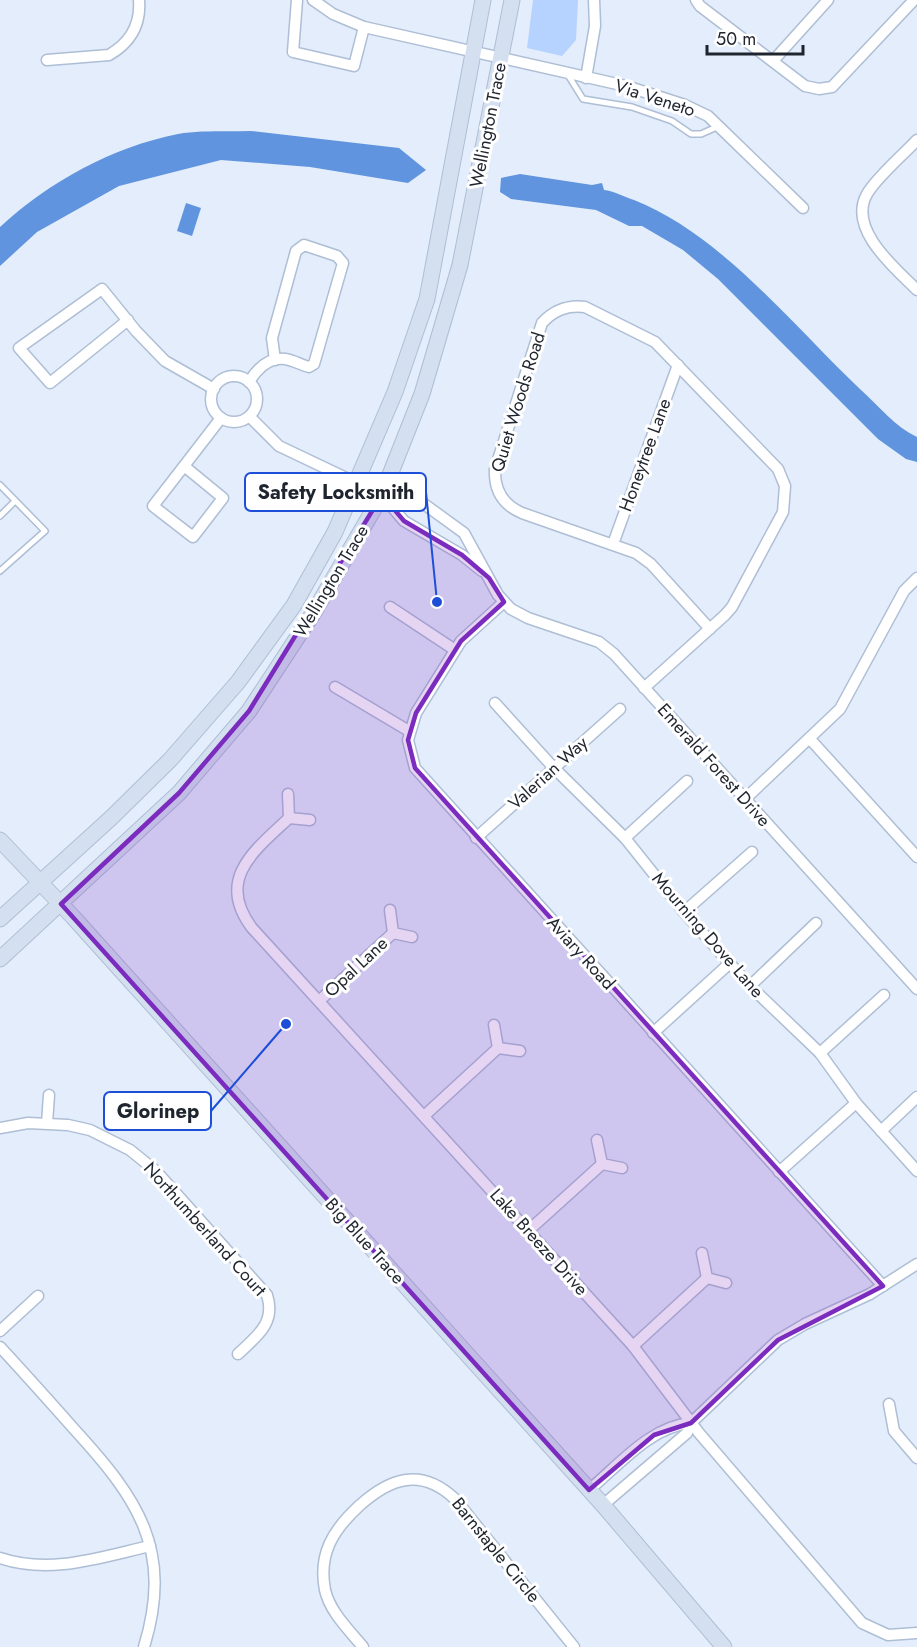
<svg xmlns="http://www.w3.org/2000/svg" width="917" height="1647" font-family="Jost,sans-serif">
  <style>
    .green { fill: #b5d3fe }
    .water { fill: #6194de }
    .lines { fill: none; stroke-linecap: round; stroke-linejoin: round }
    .lane-casing { stroke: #aebed5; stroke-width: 8 }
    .street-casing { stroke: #aebed5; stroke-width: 13 }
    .secondary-casing { stroke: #aebed5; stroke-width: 17 }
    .lane { stroke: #fff; stroke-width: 5 }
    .street { stroke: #fff; stroke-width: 10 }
    .secondary { stroke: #d4dfef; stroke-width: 15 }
    .marked { fill: #7b2cbf; fill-opacity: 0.2; stroke: #7b2cbf; stroke-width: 4.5; stroke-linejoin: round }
    .labels { text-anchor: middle; stroke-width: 6; stroke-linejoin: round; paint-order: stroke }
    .street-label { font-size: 18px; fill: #1f252e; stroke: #fff }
    .leader { fill: none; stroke: #1d4ed8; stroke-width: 2 }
    .callout-dot { fill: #1d4ed8; stroke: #fff; stroke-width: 2 }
    .callout { fill: #fff; stroke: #1d4ed8; stroke-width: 2 }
    .callout-label { font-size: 20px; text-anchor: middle; font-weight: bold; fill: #1f252e }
  </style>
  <rect width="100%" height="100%" fill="#e3edfb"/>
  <polygon class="green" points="533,0 578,0 576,40 562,56 527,48"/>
  <g class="water">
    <path d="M 251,131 L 399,148 L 426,170 L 408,183 L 310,167 L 221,160 L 119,186 L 37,232 L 0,266 L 0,227 C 49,182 112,147 178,134 C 201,130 227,132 251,131 Z"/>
    <path d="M 520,174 L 592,185 L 602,183 L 604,190 C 614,191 624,197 634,200 C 721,234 794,327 861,390 C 879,406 895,427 917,437 L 917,462 L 906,459 L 878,439 L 718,279 L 683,250 L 642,226 L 629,226 L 596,210 L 511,199 L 500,192 L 501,178 Z"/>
    <polygon points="186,203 201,208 192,236 177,231"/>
  </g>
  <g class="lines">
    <defs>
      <g id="lane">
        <polyline points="568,75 583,99 632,107 672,121 691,134 701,134 719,126"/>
        <polyline points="0,485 45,531 0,571"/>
        <polyline points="0,516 14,502"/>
      </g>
      <g id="street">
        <polyline points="297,0 293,52 354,66 364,27"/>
        <polyline points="313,0 333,14 364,27 626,86 685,105 708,116 803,208"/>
        <polyline points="696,0 700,6 805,86 819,89 832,87 914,0"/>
        <path d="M 47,60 L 109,55 C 130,43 141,25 139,0"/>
        <polyline points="773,61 828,0"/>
        <polyline points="586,78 595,26 594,0"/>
        <path d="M 917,140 C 902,156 877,177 867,194 C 847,229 896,269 917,290"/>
        <polyline points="128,320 50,383 19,348 102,289 136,331 165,361 214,389"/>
        <circle cx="234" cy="399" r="23"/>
        <path d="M 249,382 C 257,369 268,357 285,359 C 293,360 301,365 309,367 L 314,364 L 343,263 L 337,256 L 304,245 L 296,251 L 272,338 L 275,360"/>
        <polyline points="250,417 279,446 382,495 404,521 462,555 482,571"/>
        <polyline points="184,466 153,506 193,537 223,498 184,466 221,418"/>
        <polyline points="382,495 413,496 464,533 498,595 511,609 528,618 599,642 614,654 917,989"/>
        <polyline points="613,544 678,365"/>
        <polyline points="504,602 461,641 416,713 408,740 415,768 883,1286"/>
        <polyline points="390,607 455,650"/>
        <polyline points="335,687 409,731"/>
        <path d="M 644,688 L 725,615 L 732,607 L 783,512 L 785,486 L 778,469 L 655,342 L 585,307 C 567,305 554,310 542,323 L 495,469 C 494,490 503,505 522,513 L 636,553 L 651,564 L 710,629"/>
        <polyline points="495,703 553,767 625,838 684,912 750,986 820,1053 856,1103 917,1171"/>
        <polyline points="810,739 917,857"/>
        <polyline points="288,794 289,818 310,820"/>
        <polyline points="745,799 840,709 904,591 917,578"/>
        <path d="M 289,818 C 255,850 215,879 252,928 L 633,1346 L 699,1433 L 862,1623 L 888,1635 L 917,1633"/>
        <polyline points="476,838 620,709"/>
        <polyline points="625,838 687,781"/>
        <polyline points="390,910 393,933 412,937"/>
        <polyline points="684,912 752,852"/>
        <polyline points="750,986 816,923"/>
        <polyline points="319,1001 393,933"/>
        <polyline points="494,1025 498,1048 520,1051"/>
        <polyline points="653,1033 730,963"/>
        <polyline points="820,1053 884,995"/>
        <polyline points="424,1116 498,1048"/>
        <polyline points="47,1123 49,1095"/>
        <path d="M 0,1128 L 28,1123 L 68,1125 L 90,1130 L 130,1150 L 156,1171 L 267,1295 C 276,1323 257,1336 238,1354"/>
        <polyline points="881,1131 917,1097"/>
        <polyline points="597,1140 602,1164 622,1168"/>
        <polyline points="779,1172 856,1103"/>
        <polyline points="528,1231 602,1164"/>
        <polyline points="702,1253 707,1278 726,1283"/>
        <polyline points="0,1331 38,1296"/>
        <polyline points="633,1346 707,1278"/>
        <path d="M 0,1347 C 25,1374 50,1402 74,1429 C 137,1498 174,1549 144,1647"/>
        <polyline points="889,1404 894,1431 917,1458"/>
        <path d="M 589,1490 C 619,1465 651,1426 691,1423"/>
        <polyline points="603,1505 687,1433 691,1423 778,1340 805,1324 870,1294 917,1264"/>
        <path d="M 0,1558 C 50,1575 101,1557 150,1546"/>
        <path d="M 363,1647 C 349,1630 330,1612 325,1590 C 318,1554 333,1530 359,1506 C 390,1478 421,1467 455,1499 L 574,1647"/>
      </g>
      <g id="secondary">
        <polyline points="0,840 73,917 603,1505 724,1647"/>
        <polyline points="0,919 111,818 170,760 238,682 294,605 335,532 395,392 427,299 483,0"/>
        <polyline points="0,959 179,793 249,711 314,612 382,495 422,394 460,265 512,0"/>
      </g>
    </defs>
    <use href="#lane" class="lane-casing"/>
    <use href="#street" class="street-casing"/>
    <use href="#secondary" class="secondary-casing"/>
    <use href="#lane" class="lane"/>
    <use href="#street" class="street"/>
    <use href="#secondary" class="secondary"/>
  </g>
  <path class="marked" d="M 382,495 L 404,521 L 462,555 L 489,578 L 504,602 L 461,641 L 416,713 L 408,740 L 415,768 L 883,1286 L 778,1340 L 691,1423 L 654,1435 L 589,1490 L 61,904 L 179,793 L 249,711 Z"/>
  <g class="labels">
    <g class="street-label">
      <text transform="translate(655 98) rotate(18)" y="6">Via Veneto</text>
      <text transform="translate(488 125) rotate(-79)" y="6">Wellington Trace</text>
      <text transform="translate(518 402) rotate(-73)" y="6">Quiet Woods Road</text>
      <text transform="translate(645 455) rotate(-70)" y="6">Honeytree Lane</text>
      <text transform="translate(331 581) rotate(-59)" y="6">Wellington Trace</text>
      <text transform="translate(714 765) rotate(48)" y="6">Emerald Forest Drive</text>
      <text transform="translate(548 773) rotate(-42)" y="6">Valerian Way</text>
      <text transform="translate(708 935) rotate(49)" y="6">Mourning Dove Lane</text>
      <text transform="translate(581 953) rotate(48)" y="6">Aviary Road</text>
      <text transform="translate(356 967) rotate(-43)" y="6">Opal Lane</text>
      <text transform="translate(205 1229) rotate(48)" y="6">Northumberland Court</text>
      <text transform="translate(365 1241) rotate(48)" y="6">Big Blue Trace</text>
      <text transform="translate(539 1242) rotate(48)" y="6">Lake Breeze Drive</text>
      <text transform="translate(496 1550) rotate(51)" y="6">Barnstaple Circle</text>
    </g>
  </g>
  <path class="leader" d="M437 602L426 492M286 1024L211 1111"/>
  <g class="callout-dot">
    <circle cx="437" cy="602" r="6"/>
    <circle cx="286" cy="1024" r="6"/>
  </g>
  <g class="callout">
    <rect x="245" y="473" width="181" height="38" rx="6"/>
    <rect x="104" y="1092" width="107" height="38" rx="6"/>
  </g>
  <g class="callout-label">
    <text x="336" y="499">Safety Locksmith</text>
    <text x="158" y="1118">Glorinep</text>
  </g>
  <path d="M707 45v9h96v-9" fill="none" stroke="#1f252e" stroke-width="3"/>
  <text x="716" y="45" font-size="18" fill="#1f252e" stroke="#ffffff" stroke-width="4.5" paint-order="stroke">50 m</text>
</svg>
